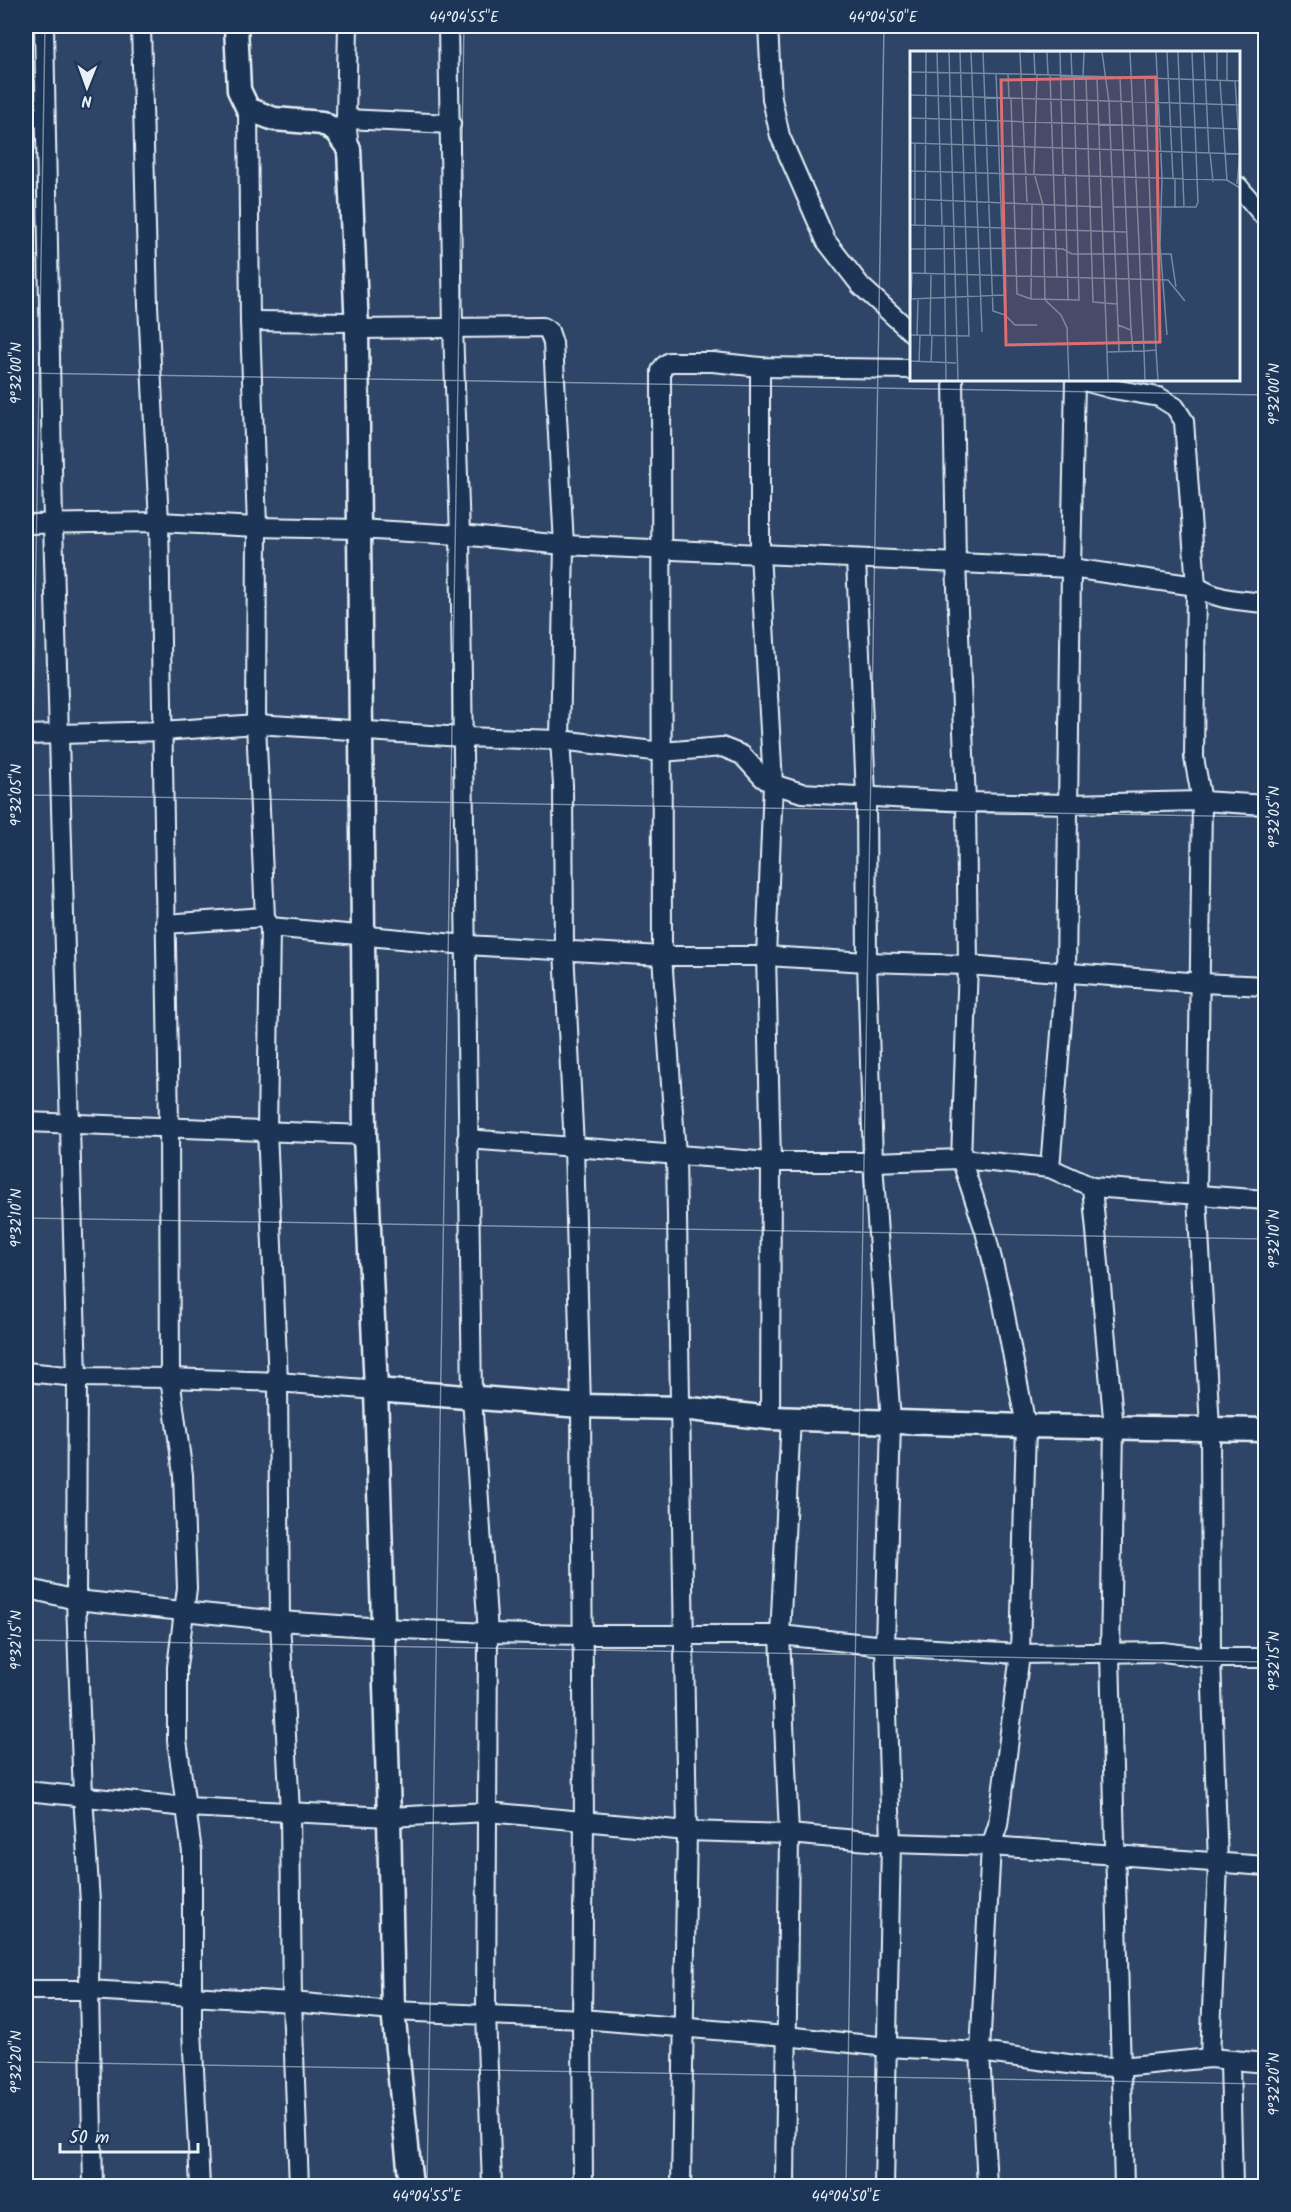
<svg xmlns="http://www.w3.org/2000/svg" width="1291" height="2212" font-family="Kalam,sans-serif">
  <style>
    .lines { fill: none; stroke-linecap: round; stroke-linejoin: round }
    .minor-casing { stroke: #e8f1f8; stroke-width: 22 }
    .tertiary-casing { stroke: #e8f1f8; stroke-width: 27 }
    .minor { stroke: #1d3557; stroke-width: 18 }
    .tertiary { stroke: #1d3557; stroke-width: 22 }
    .ticks { fill: none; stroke: #e8f1f8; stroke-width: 1.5; stroke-opacity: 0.45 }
    .inset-road { fill: none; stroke: #788aa2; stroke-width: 1.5 }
    .view { fill: #dc6e71; fill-opacity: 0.15; stroke: #dc6e71; stroke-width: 3 }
    .inset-edge { fill: none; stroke: #e8f1f8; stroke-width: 3 }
    .neatline { fill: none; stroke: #e8f1f8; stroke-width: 2 }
    .ticks-label { font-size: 15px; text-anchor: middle; fill: #e8f1f8 }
  </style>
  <rect width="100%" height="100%" fill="#2e4568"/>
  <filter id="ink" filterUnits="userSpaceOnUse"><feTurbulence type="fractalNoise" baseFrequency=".0167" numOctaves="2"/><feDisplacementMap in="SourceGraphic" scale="12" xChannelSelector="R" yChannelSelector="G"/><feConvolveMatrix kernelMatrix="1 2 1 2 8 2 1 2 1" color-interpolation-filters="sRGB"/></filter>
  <g filter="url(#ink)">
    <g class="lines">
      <defs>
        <g id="minor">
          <polyline points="44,26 53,523 77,1377 76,1600 83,1796 90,1902 89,1990 93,2186"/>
          <polyline points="141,26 148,305 159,522 169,1126 170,1378 183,1475 187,1588 177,1667 177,1740 192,1852 192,2030 200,2186"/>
          <polyline points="348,26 346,119 349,149"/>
          <polyline points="448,26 453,327 460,535 472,1398 488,1633 486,2013 492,2186"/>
          <polyline points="768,26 772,99 780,136 826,241 861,286 912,333"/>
          <polyline points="248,109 250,321 257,527 256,724 265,917 270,927 267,1130 278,1382 280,1621 290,1812 292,2002 299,2186"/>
          <polyline points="26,118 45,117"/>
          <polyline points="346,119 451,124"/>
          <polyline points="1238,186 1266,219"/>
          <polyline points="250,321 355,322"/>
          <polyline points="357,329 543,327 549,331 553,343 564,545 560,740 563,785 564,950 574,1147 581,1406 584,1822 582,2019 583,2186"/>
          <polyline points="760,367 760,553 773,784 766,956 771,1162 770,1418"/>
          <polyline points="953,380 956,563 966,802 968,965 961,1159 985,1231 1002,1299 1026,1426 1020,1654 998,1825 991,1846 980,2052 987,2186"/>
          <polyline points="1080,380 1113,389 1159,397 1175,407 1184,421 1196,586 1194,758 1202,801 1197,1196 1210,1428 1211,1658 1218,1864 1210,2058"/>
          <path d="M 26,524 L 159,522 L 257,527 L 358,529 L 460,535 L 564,545 L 1071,568 L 1196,586 C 1219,601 1239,600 1266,603"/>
          <polyline points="856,559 866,796 867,962 873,1162 891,1422 885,1646 891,1843 884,2186"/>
          <polyline points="26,735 163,731 256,724 462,737 560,740 662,752 722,747 742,755 763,778 773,784 802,793 966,802 1069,804 1202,801 1266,805"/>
          <polyline points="165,924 265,917"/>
          <polyline points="270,927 466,945 662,956 766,956 867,962 968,965 1201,983 1266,986"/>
          <polyline points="26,1122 365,1135"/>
          <polyline points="467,1139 771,1162 873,1162 961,1159 1050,1168 1092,1187 1266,1200"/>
          <polyline points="1050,1168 1066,972 1071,568 1075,380"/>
          <polyline points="1092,1187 1114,1428 1110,1654 1124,2186"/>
          <polyline points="26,1372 77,1377 170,1378 278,1382 376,1390"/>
          <polyline points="26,1588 76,1600 280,1621 383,1628 488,1633 582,1635 780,1635 885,1646 1020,1654 1163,1652 1211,1658 1266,1658"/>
          <polyline points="26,1791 187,1807 389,1817 488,1812 687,1831 789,1834 891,1843 991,1846 1266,1866"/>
          <polyline points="26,1990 89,1990 292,2002 393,2011 582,2019 786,2036 887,2047 980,2052 1083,2066 1121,2067 1210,2058 1266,2063"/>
          <polyline points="1230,2061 1233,2186"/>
          <polyline points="681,2186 687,1831 676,1155 662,956 661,371 664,366 669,362 713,362 760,367 912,369"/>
          <polyline points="785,2186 789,1834 780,1635 791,1418"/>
        </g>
        <g id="tertiary">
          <polyline points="236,26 239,90 248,109 274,119 322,123 336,131 349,149 357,329 365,1135 376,1390 389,1817 393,2011 411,2186"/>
          <polyline points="376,1390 581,1406 682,1408 770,1418 1026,1426 1266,1430"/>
        </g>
      </defs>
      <use href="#minor" class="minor-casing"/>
      <use href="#tertiary" class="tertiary-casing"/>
      <use href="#minor" class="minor"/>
      <use href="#tertiary" class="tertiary"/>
    </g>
  </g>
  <path class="ticks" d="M 26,373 L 1266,395M 26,795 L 1266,817M 26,1152 L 45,26M 26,1218 L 1266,1239M 26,1640 L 1266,1662M 26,2062 L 1266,2084M 427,2186 L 464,26M 846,2186 L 884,26M 1265,2186 L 1266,2160"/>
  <g transform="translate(910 51)">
    <rect width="330" height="330" fill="#2e4568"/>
    <path class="inset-road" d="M 27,1 L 32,174M 39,1 L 48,329M 61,1 L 72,281M 73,1 L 83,260 L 95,264M 115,1 L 192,1M 150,1 L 153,123M 192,1 L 199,51 L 208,274 L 221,279 L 223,300M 220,1 L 234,300 L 246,299 L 235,28M 246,1 L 252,127 L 250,194 L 257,284M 257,1 L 263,128M 294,1 L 299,102M 307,1 L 307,30M 124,2 L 125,24M 137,2 L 138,24M 161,2 L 162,25M 0,21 L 111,23 L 110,1M 86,22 L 95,264 L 105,274 L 127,274M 98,23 L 99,47M 127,24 L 124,122 L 133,154 L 135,249 L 151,264 L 157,277 L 159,329M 140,24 L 147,226M 173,26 L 174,1M 176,26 L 183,251 L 207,253M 210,26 L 221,279M 187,27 L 198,329M 310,30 L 317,129M 317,30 L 317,1M 325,30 L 330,103 L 327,133M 0,44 L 330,54M 101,47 L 107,243 L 121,248 L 169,249 L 164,26M 0,67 L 330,78M 0,92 L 330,103M 5,92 L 5,174M 300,102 L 303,131M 0,120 L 317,129 L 330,137M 155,123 L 158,249M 265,128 L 265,157M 0,148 L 192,156M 117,151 L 111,23 L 330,30M 204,156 L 274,156 L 268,1M 275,156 L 286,156 L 288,151 L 282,1M 0,174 L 216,181M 34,174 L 36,329M 0,198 L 133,197 L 153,198 L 162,203 L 261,203 L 266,236M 0,222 L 258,229 L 275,250M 15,222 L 16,1M 0,248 L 94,244M 1,248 L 2,222M 121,248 L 122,153M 208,274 L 209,300M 0,284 L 59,285 L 50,1M 7,284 L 8,249M 20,285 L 21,222M 246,299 L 248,329M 197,301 L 234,300 L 235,329M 0,310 L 46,312M 9,311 L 10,285M 21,312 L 22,285"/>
    <path class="view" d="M 246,26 L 250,291 L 96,294 L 91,29 Z"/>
    <rect width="330" height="330" class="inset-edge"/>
  </g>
  <rect width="1291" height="2212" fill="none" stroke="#1d3557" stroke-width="66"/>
  <g transform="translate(87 87) rotate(181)" stroke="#1d3557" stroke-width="4.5" paint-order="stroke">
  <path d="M0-4.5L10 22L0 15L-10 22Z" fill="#e8f1f8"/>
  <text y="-9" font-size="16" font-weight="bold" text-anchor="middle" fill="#e8f1f8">N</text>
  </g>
  <path d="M60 2143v9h138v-9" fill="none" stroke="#e8f1f8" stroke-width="3"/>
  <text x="69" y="2143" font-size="18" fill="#e8f1f8" stroke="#1d3557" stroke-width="4.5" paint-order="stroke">50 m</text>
  <rect x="33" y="33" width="1225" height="2146" class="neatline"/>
  <g class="ticks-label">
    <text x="464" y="22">44°04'55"E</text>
    <text x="883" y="22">44°04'50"E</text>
    <text transform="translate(16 373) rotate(-90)" y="5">9°32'00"N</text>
    <text transform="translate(1274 394) rotate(-90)" y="5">9°32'00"N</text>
    <text transform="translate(16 795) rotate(-90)" y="5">9°32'05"N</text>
    <text transform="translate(1274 817) rotate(-90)" y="5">9°32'05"N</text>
    <text transform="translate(16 1218) rotate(-90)" y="5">9°32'10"N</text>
    <text transform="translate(1274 1239) rotate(-90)" y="5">9°32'10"N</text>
    <text transform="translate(16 1640) rotate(-90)" y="5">9°32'15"N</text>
    <text transform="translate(1274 1661) rotate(-90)" y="5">9°32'15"N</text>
    <text transform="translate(16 2062) rotate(-90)" y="5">9°32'20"N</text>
    <text transform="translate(1274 2084) rotate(-90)" y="5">9°32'20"N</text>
    <text x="427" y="2201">44°04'55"E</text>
    <text x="846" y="2201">44°04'50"E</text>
  </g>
</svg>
